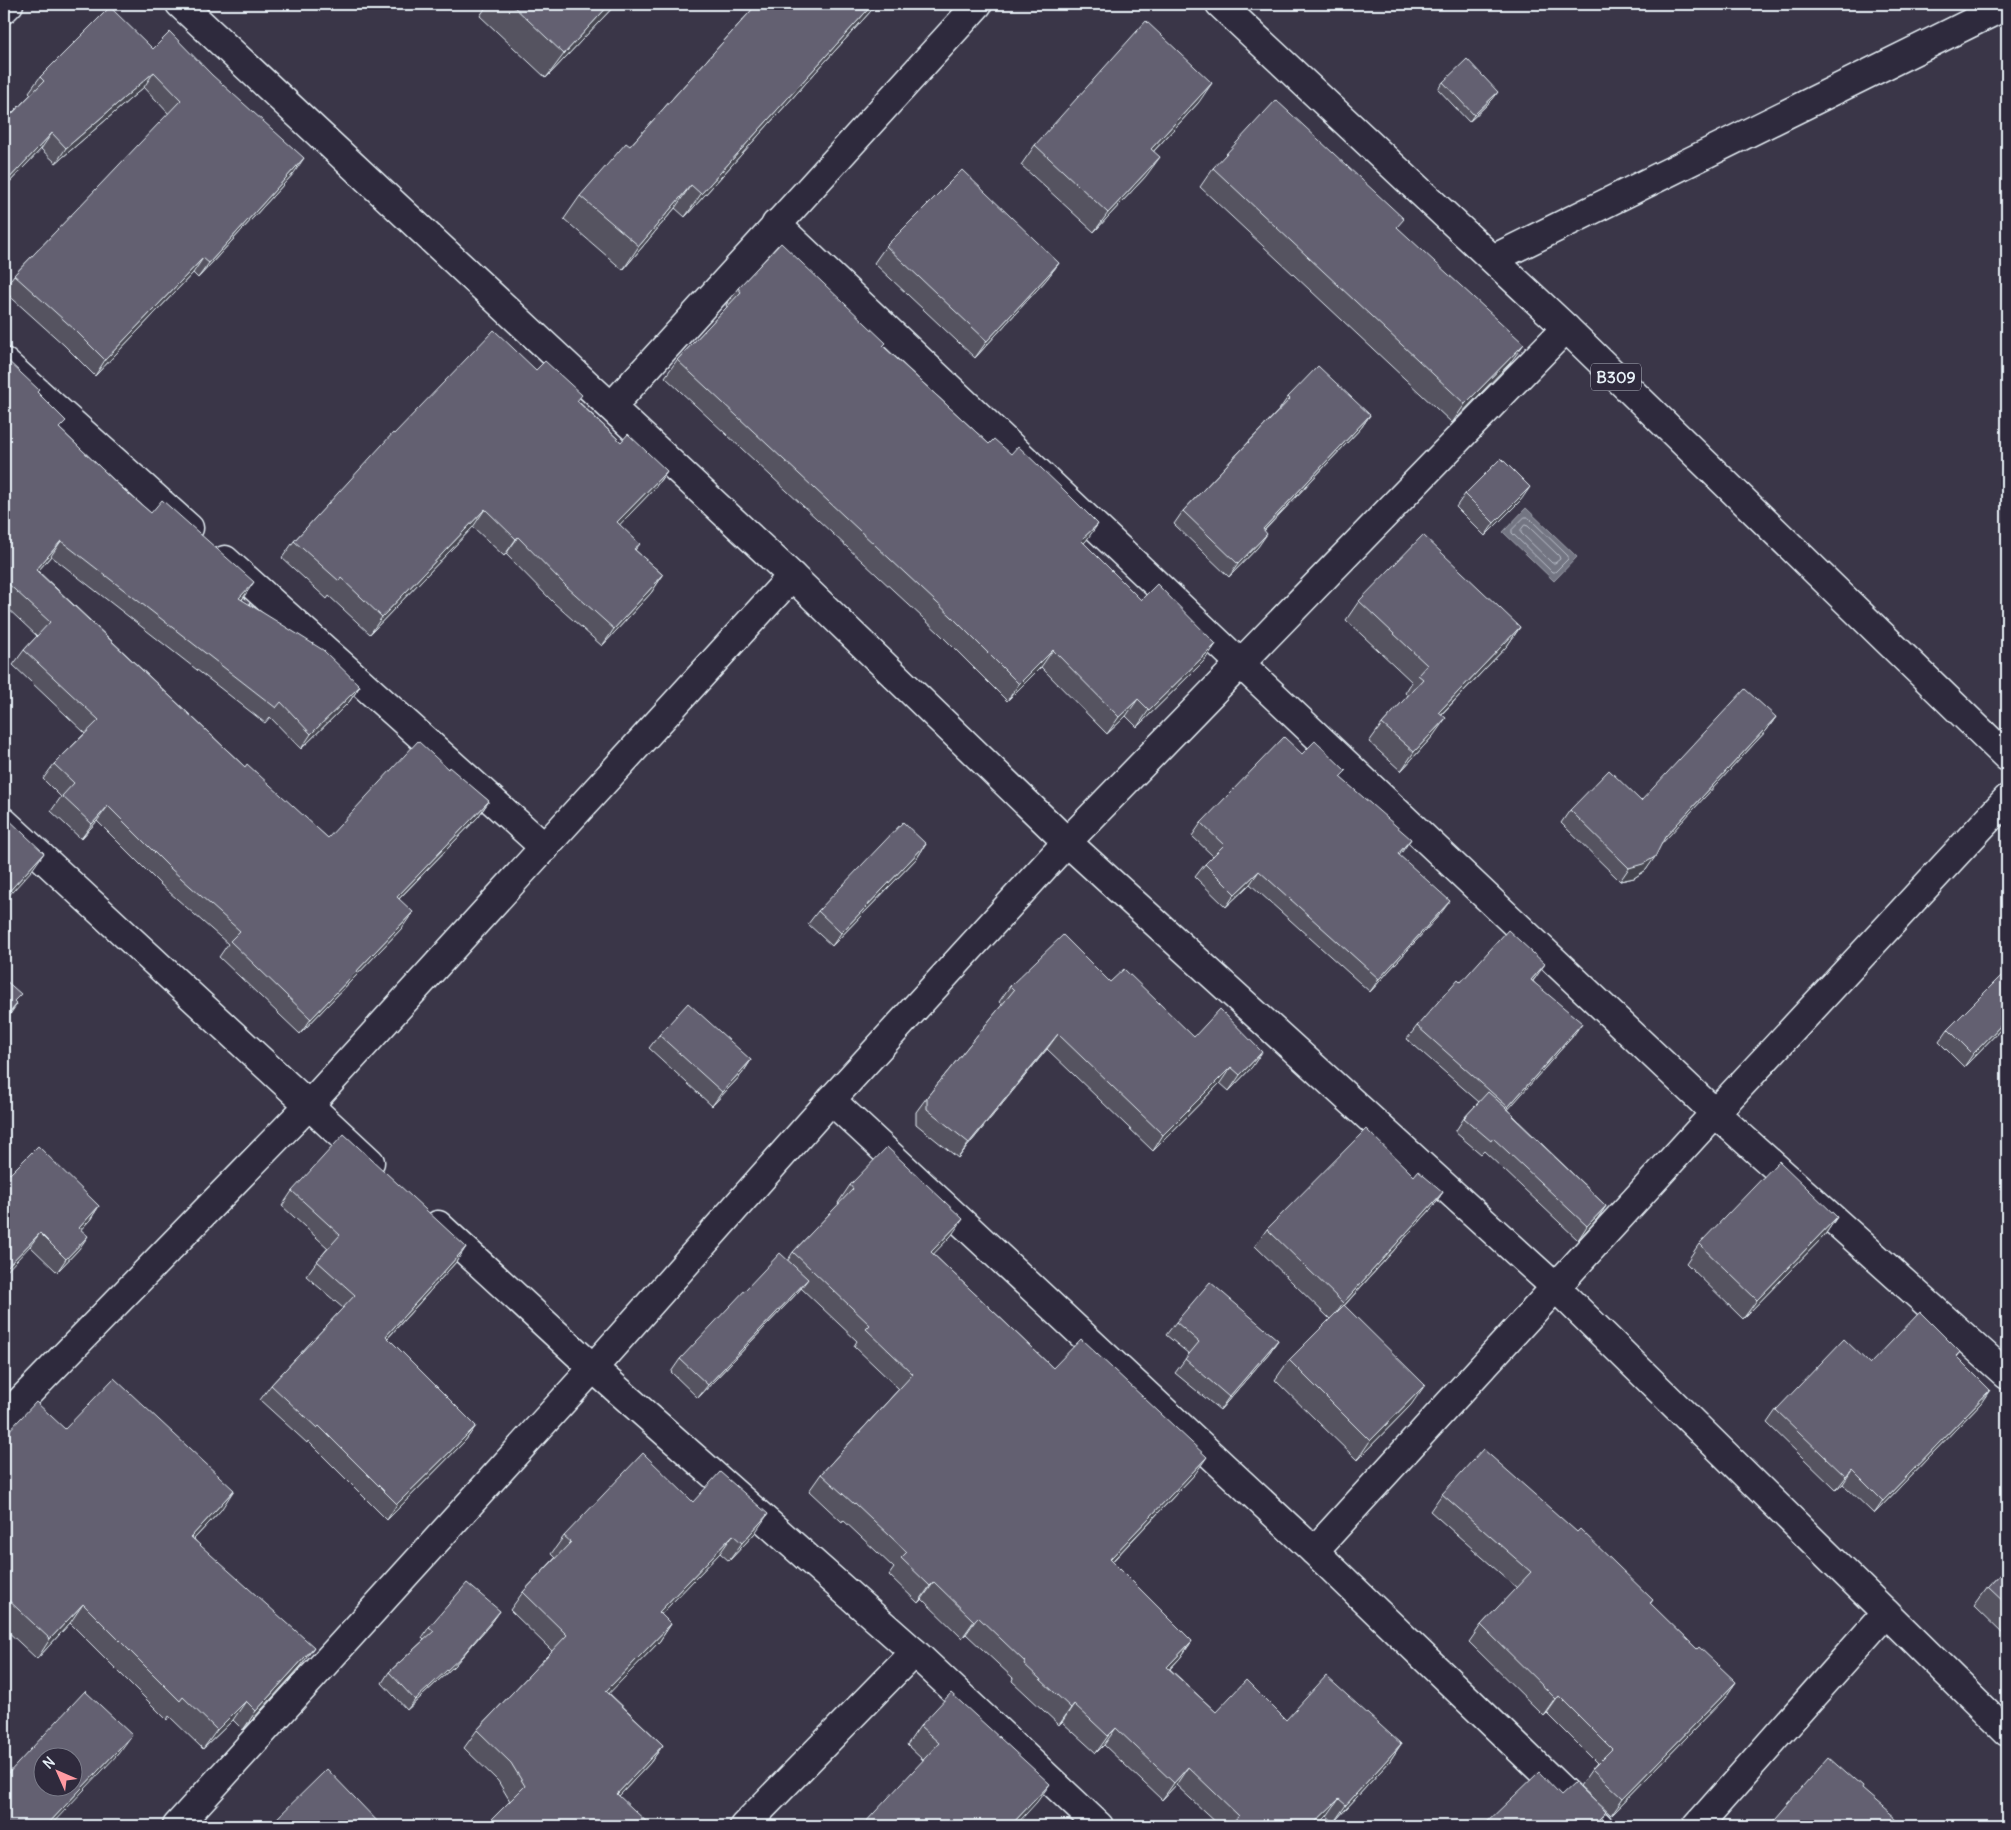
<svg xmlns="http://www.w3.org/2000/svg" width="2011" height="1830" font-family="Delius,sans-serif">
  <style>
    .water { fill: #737482; stroke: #a2a6b1 }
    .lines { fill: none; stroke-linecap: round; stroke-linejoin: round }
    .shore { stroke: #b9bfc9; stroke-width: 1 }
    .minor-casing { stroke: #e8f1f8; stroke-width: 31 }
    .primary-casing { stroke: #e8f1f8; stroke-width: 31 }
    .minor { stroke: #2f2a3d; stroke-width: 28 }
    .primary { stroke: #2f2a3d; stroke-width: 28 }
    .wall { fill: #555361; stroke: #e8f1f8 }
    .shaded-wall { fill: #45444f; stroke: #e8f1f8 }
    .building { fill: #636171; stroke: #e8f1f8; fill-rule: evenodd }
    .labels { text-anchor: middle; stroke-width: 5; stroke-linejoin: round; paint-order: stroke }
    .shield { fill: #2f2a3d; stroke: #b0b5c0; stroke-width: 1 }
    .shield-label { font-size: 16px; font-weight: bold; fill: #e8f1f8 }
  </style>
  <rect width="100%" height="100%" fill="#3a3648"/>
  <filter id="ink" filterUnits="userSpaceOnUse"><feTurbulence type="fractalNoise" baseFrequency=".02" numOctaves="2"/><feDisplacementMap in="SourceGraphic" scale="10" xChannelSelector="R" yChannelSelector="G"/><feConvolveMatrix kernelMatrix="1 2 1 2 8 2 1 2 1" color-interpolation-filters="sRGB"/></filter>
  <g filter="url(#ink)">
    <polygon class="water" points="1526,508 1577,557 1554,581 1503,532"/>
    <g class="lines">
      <g class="shore">
        <polygon points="1525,517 1528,517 1568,556 1568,559 1555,572 1552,572 1512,533 1512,530"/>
        <polygon points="1525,525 1528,526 1559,556 1560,559 1555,563 1552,563 1521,533 1521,530"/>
      </g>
      <defs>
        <g id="minor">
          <polyline points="180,4 792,576 1067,842 1555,1287 2007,1732"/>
          <polyline points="4,9 9,4"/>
          <polyline points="776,224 1715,1113 2007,1375"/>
          <polyline points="1493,259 2007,5"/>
          <polyline points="4,362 189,528"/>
          <polyline points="612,406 978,4"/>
          <polyline points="225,560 545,848"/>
          <polyline points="4,822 370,1162"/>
          <polyline points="831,1100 1314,1551 1599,1826"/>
          <polyline points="438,1225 593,1368 914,1652 1099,1826"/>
          <polyline points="4,1418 309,1105 792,576"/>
          <polyline points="1314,1551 1715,1113 2007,799"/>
          <polyline points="177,1826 593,1368 831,1100 1067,842 1566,328"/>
          <polyline points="744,1826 914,1652"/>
          <polyline points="1697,1826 1886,1613"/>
        </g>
        <polyline id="primary" points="1220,4 1566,328 2007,757"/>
      </defs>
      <use href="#minor" class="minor-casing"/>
      <use href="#primary" class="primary-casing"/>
      <use href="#minor" class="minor"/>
      <use href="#primary" class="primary"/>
    </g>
    <g class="wall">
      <polygon points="488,4 616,4 546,78 480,16"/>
      <polygon points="757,4 876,4 870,12 685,217 675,208 623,270 564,219 580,196 630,146"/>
      <polygon points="153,49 294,173 198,278 193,273 95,376 64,345 4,291 4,289 14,275 169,114 144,87 56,163 41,149 4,188 4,121 31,94 29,92 40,77"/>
      <polygon points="1443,82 1493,99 1469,122 1438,89"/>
      <polygon points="1199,102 1154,151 1146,176 1094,232 1021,165 1035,145"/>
      <polygon points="1213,168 1398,228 1510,363 1452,423 1200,187"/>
      <polygon points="886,246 1059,263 1046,280 975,358 874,263"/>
      <polygon points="738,288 886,343 883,346 989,444 1011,454 1098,524 1083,543 1141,600 1216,644 1204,661 1137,727 1126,716 1107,734 1041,667 1007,701 939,633 665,377 677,360 727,307 726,305"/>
      <polygon points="4,357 37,393 60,429 123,489 243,598 242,600 360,686 349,702 301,749 270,717 265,723 51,556 38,571 245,767 328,838 448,769 489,801 478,817 399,899 402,928 300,1034 219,957 228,944 160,884 97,821 81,839 51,811 61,797 43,779 54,764 85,733 13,665 24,650 37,636 4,605"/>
      <polygon points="536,370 578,401 621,442 667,471 654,489 619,525 640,544 635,550 663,575 651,593 602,646 554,603 506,554 504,556 473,527 370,634 329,596 327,599 282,558 294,541 394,434"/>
      <polygon points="1288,397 1370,415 1361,428 1264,531 1258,547 1229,577 1174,524 1183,511 1279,410"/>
      <polygon points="1465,494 1521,500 1485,536 1456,507"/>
      <polygon points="1359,601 1520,627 1507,646 1442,714 1433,736 1401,771 1369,742 1382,724 1408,696 1405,693 1412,682 1346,620"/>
      <polygon points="1776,717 1766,731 1661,844 1646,870 1634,878 1620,881 1561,823 1570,810 1641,801"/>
      <polygon points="1302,754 1341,778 1402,852 1399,855 1441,913 1370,992 1250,884 1226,907 1195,877 1205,864 1213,856 1192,836 1201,823"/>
      <polygon points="926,844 917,858 832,946 808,924 818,911"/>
      <polygon points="1536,977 1533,981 1573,1036 1508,1109 1513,1116 1606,1206 1597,1219 1578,1240 1484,1151 1481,1154 1455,1132 1464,1118 1479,1102 1407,1039 1417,1026 1461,982"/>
      <polygon points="1110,982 1194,1037 1252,1067 1229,1091 1220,1083 1153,1151 1047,1049 958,1158 916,1124 916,1112 927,1097 1002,1005 999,1002 1010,986"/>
      <polygon points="2007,1023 1964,1067 1939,1042 1948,1029"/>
      <polygon points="659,1035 751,1060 742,1074 712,1106 649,1048"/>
      <polygon points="10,1174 99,1206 90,1220 81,1229 79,1249 57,1272 30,1246"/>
      <polygon points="1414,1176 1443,1192 1431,1209 1344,1306 1411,1405 1357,1460 1275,1380 1289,1360 1330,1319 1255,1246 1267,1229"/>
      <polygon points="850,1185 951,1236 933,1254 1053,1368 1195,1474 1112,1562 1192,1641 1180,1658 1170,1669 1216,1712 1286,1720 1401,1744 1389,1762 1334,1822 1327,1816 1317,1826 1220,1826 1176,1785 1162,1800 1104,1745 1096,1753 1062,1722 1059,1725 1012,1681 1013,1678 966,1634 962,1638 922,1599 918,1603 889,1575 894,1568 843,1520 842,1522 809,1491 821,1474 899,1389 854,1346 857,1341 801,1288 798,1292 698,1398 671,1372 680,1359 788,1260 793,1252 839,1204 838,1203"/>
      <polygon points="292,1191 466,1247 456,1262 388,1338 476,1426 465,1441 387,1520 308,1441 307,1443 260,1400 271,1385 343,1308 306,1276 317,1261 328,1248 282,1206"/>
      <polygon points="1837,1217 1824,1236 1743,1319 1686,1263 1699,1244"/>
      <polygon points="1176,1322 1278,1340 1269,1353 1220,1410 1175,1373 1189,1354 1166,1335"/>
      <polygon points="1960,1352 1956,1357 1981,1403 1874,1514 1843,1484 1836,1490 1767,1423 1776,1410 1870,1364"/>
      <polygon points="65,1429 221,1510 194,1539 301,1666 243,1730 233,1720 203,1749 169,1716 167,1720 70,1623 37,1659 4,1628 4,1436"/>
      <polygon points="1442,1494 1653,1600 1650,1604 1697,1649 1736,1682 1724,1699 1611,1815 1580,1786 1592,1769 1597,1763 1547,1713 1544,1716 1469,1642 1481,1625 1517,1588 1430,1511"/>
      <polygon points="693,1502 755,1533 729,1561 720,1553 661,1614 671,1624 659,1642 609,1693 663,1745 650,1763 619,1796 510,1801 498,1781 464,1748 477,1730 552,1651 510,1610 523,1592 555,1558 551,1554 564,1536"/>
      <polygon points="2007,1567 2007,1638 1974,1606 1988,1587"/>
      <polygon points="500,1611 492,1622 454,1666 407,1710 382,1683 389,1672 424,1640 422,1638 429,1627"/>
      <polygon points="920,1726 1037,1802 923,1760 907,1745"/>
    </g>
    <g class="shaded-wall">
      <polygon points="610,4 616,4 546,78 564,54"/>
      <polygon points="873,4 876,4 870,12 685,217 701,194"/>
      <polygon points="154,72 144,87 56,163 66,148"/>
      <polygon points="1212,83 1199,102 1138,168 1151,149"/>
      <polygon points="1498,92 1493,99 1469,122 1474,115"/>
      <polygon points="52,133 41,149 4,188 4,184"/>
      <polygon points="1160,157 1146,176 1094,232 1108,213"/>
      <polygon points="304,158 294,173 198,278 209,263"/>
      <polygon points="691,185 675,208 623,270 639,246"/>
      <polygon points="203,258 193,273 95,376 105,360"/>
      <polygon points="1059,263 1046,280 975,358 987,341"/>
      <polygon points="1524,344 1510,363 1452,423 1465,404"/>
      <polygon points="1370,415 1361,428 1253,542 1263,529"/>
      <polygon points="667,471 654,489 605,540 617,522"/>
      <polygon points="1530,487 1521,500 1485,536 1494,523"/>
      <polygon points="485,509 473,527 370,634 382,617"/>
      <polygon points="1098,524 1086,541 1069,557 1081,540"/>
      <polygon points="1267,534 1258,547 1229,577 1238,564"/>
      <polygon points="518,537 506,554 504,556 516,539"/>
      <polygon points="61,541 51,556 26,585 36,570"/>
      <polygon points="663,575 651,593 602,646 614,629"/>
      <polygon points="254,582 243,598 228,614 239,598"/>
      <polygon points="1520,627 1507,646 1426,730 1439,712"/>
      <polygon points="1216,644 1204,661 1137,727 1149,710"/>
      <polygon points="1053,650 1041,667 1007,701 1019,684"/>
      <polygon points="360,686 349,702 301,749 311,734"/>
      <polygon points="1138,699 1126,716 1107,734 1119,717"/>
      <polygon points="1776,717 1766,731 1656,850 1665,837"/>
      <polygon points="1446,718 1433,736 1401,771 1414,752"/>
      <polygon points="489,801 478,817 386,912 397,897"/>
      <polygon points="108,806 97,821 81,839 92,824"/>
      <polygon points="1411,839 1402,852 1389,867 1398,854"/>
      <polygon points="926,844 917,858 832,946 841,933"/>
      <polygon points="44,853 32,870 4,901 4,897"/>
      <polygon points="1655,857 1646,870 1634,878 1620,881 1629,868"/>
      <polygon points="1259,871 1250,884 1226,907 1235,894"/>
      <polygon points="1450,901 1441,913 1370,992 1379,979"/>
      <polygon points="413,912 402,928 300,1034 311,1019"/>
      <polygon points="1545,964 1536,977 1522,993 1531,980"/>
      <polygon points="17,1004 7,1019 4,1022 4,1019"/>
      <polygon points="2007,1019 2007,1023 1964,1067 1973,1054"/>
      <polygon points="1582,1023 1573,1036 1499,1120 1508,1107"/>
      <polygon points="1058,1034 1047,1049 958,1158 969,1143"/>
      <polygon points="1262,1052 1252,1067 1229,1091 1240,1075"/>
      <polygon points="751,1060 742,1074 712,1106 722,1092"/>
      <polygon points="1231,1067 1220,1083 1153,1151 1163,1135"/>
      <polygon points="1443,1192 1431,1209 1331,1320 1343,1303"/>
      <polygon points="99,1206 90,1220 70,1241 79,1228"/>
      <polygon points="1606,1206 1597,1219 1578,1240 1587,1226"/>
      <polygon points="1837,1217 1824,1236 1743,1319 1757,1300"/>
      <polygon points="963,1219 951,1236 919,1269 931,1252"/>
      <polygon points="40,1233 30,1246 4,1274 4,1270"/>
      <polygon points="88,1236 79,1249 57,1272 66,1259"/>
      <polygon points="466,1247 456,1262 376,1351 386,1336"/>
      <polygon points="808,1279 798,1292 698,1398 708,1385"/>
      <polygon points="1278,1340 1269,1353 1220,1410 1229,1397"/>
      <polygon points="1425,1385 1411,1405 1357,1460 1370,1441"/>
      <polygon points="1990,1390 1981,1403 1874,1514 1883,1501"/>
      <polygon points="476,1426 465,1441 387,1520 397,1504"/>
      <polygon points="1207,1457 1195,1474 1098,1576 1110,1559"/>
      <polygon points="1852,1470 1843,1484 1836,1490 1846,1477"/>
      <polygon points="234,1490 221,1510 178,1556 191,1537"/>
      <polygon points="768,1514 755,1533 729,1561 742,1543"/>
      <polygon points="733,1535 720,1553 646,1630 659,1612"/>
      <polygon points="934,1582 922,1599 918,1603 930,1586"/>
      <polygon points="83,1604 70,1623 37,1659 50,1639"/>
      <polygon points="500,1611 492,1622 454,1666 407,1710 415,1700"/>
      <polygon points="978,1617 966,1634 962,1638 974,1621"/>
      <polygon points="671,1624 659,1642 594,1709 606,1691"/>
      <polygon points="1192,1641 1180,1658 1155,1684 1167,1667"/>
      <polygon points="314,1647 301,1666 243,1730 256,1711"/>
      <polygon points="1736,1682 1724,1699 1611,1815 1623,1798"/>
      <polygon points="1559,1696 1547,1713 1544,1716 1556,1699"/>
      <polygon points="246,1701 233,1720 203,1749 217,1730"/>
      <polygon points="1074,1704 1062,1722 1059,1725 1071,1708"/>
      <polygon points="1116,1728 1104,1745 1096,1753 1108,1736"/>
      <polygon points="132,1735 118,1754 50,1826 46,1826"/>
      <polygon points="1401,1744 1389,1762 1334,1822 1346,1805"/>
      <polygon points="663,1745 650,1763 604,1812 617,1794"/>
      <polygon points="1188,1767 1176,1785 1162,1800 1174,1783"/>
      <polygon points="1050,1784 1037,1802 1015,1826 1010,1826"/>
      <polygon points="1339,1799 1327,1816 1317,1826 1311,1826"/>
      <polygon points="1606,1812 1596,1826 1595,1823"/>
    </g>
    <g class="building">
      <polygon points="511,4 610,4 564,54"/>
      <polygon points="757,4 873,4 701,194 691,185 639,246 580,196 626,143 630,146"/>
      <polygon points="110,7 153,49 170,32 212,75 304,158 209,263 203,258 105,360 75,330 14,275 181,100 154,72 66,148 52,133 4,184 4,122 44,81 40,77"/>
      <polygon points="1146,21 1212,83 1151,149 1160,157 1108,213 1035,145"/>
      <polygon points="1467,59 1498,92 1474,115 1443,82"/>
      <polygon points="1276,100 1404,219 1397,227 1524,344 1465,404 1213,168"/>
      <polygon points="962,170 1059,263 987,341 886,246"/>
      <polygon points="781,243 886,343 883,346 989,444 994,439 1011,454 1018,446 1064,490 1098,524 1081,540 1141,600 1157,584 1216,644 1149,710 1138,699 1119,717 1053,650 1019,684 951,616 677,360 741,292 738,288"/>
      <polygon points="494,330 536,370 545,361 582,395 577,401 621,442 628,434 667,471 617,522 640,544 634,549 663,575 614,629 566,586 518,537 516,539 485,509 382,617 341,578 339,581 294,541 393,433 394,434"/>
      <polygon points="4,357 39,390 37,392 66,421 59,428 123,489 151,513 162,500 254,582 239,598 323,650 360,686 311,734 281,702 276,708 61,541 36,570 245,767 247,764 328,838 418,741 448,769 449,767 489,801 397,897 413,912 311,1019 230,941 240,931 171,869 108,806 92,824 62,796 74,783 54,764 99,720 24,650 50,622 4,580"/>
      <polygon points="1318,366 1370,415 1263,529 1267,534 1238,564 1183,511 1290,399 1288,397"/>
      <polygon points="1501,458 1530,487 1494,523 1465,494"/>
      <polygon points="1423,535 1520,627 1439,712 1446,718 1414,752 1382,724 1423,679 1418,675 1427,665 1359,601"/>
      <polygon points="1745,689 1776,717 1665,837 1655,857 1643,864 1629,868 1570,810 1609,770 1641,801"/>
      <polygon points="1284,737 1302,754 1315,741 1346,771 1340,777 1411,839 1398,854 1450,901 1379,979 1259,871 1235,894 1205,864 1224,845 1201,823"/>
      <polygon points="4,815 44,853 4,897"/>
      <polygon points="903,822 926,844 841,933 818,911"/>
      <polygon points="1508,930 1545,964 1531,980 1582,1023 1508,1107 1417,1026 1458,979 1461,982"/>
      <polygon points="1063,935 1110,982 1124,969 1194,1037 1220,1009 1262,1052 1240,1075 1231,1067 1163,1135 1058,1034 969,1143 927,1109 927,1097 1014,990 1010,986"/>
      <polygon points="2007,970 2007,1019 1973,1054 1948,1029"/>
      <polygon points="4,979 21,994 14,1001 17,1004 4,1019"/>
      <polygon points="688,1003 751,1060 722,1092 659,1035"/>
      <polygon points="1488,1092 1514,1115 1512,1116 1606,1206 1587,1226 1493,1138 1491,1141 1464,1118"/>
      <polygon points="1366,1129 1414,1176 1418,1171 1443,1192 1343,1303 1267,1229"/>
      <polygon points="344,1134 466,1247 386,1336 476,1426 397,1504 319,1426 317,1428 271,1385 355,1295 317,1261 340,1235 292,1191"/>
      <polygon points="38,1146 99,1206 79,1228 88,1236 66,1259 40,1233 4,1270 4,1177 8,1172 10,1174"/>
      <polygon points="887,1147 963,1219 931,1252 1053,1368 1081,1339 1207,1457 1110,1559 1192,1641 1167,1667 1216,1712 1246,1680 1286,1720 1326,1676 1401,1744 1346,1805 1339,1799 1311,1826 1228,1826 1239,1816 1188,1767 1174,1783 1116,1728 1108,1736 1074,1704 1071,1708 1024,1664 1025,1662 978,1617 974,1621 934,1582 930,1586 901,1558 907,1552 855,1503 854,1504 821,1474 913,1374 866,1329 870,1325 793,1252 853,1189 850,1185"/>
      <polygon points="1779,1161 1837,1217 1757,1300 1699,1244"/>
      <polygon points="780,1253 808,1279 708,1385 680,1359"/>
      <polygon points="1210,1282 1278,1340 1229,1397 1185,1359 1199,1342 1176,1322"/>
      <polygon points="1344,1305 1425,1385 1370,1441 1289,1360"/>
      <polygon points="1920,1312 1960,1352 1956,1356 1990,1390 1883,1501 1852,1470 1846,1477 1776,1410 1844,1339 1870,1364"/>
      <polygon points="114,1378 234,1490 191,1537 314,1647 256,1711 246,1701 217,1730 183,1697 180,1701 83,1604 50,1639 4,1596 4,1436 36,1402 65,1429"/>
      <polygon points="1483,1449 1577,1532 1580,1529 1653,1600 1650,1603 1697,1649 1699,1647 1736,1682 1623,1798 1592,1769 1612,1749 1559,1696 1556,1699 1481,1625 1531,1572 1442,1494"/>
      <polygon points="643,1453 693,1502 720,1472 768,1514 742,1543 733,1535 659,1612 671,1624 606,1691 663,1745 617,1794 651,1826 485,1826 525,1786 511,1763 477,1730 567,1635 523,1592 571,1542 564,1536"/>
      <polygon points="2007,1567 2007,1605 1988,1587"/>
      <polygon points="467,1583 500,1611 462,1656 415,1700 389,1672 434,1631 429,1627"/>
      <path d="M 85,1691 L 132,1735 L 46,1826 L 4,1826 L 4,1778 ZM 42,1758 L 72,1758 L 72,1788 L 42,1788 Z"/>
      <polygon points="951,1693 1050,1784 1010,1826 862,1826 939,1743 920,1726"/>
      <polygon points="1829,1757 1863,1787 1862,1789 1905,1826 1769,1826"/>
      <polygon points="327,1769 382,1826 269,1826"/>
      <polygon points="1539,1772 1561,1795 1575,1782 1606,1812 1595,1823 1598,1826 1483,1826"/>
    </g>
  </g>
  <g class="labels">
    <rect class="shield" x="1591" y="363.5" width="50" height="27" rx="4"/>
    <g class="shield-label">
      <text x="1616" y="383">B309</text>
    </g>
  </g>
  <rect width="2011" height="1830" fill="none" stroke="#2f2a3d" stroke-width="20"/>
  <rect x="10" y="10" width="1991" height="1810" fill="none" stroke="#e8f1f8" stroke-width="2" filter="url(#ink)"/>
  <g transform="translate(58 1772) rotate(315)"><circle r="24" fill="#2f2a3d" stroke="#797a88"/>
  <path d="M0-4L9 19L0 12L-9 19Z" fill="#ff9aa2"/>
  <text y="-8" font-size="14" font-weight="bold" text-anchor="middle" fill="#e8f1f8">N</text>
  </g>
</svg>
